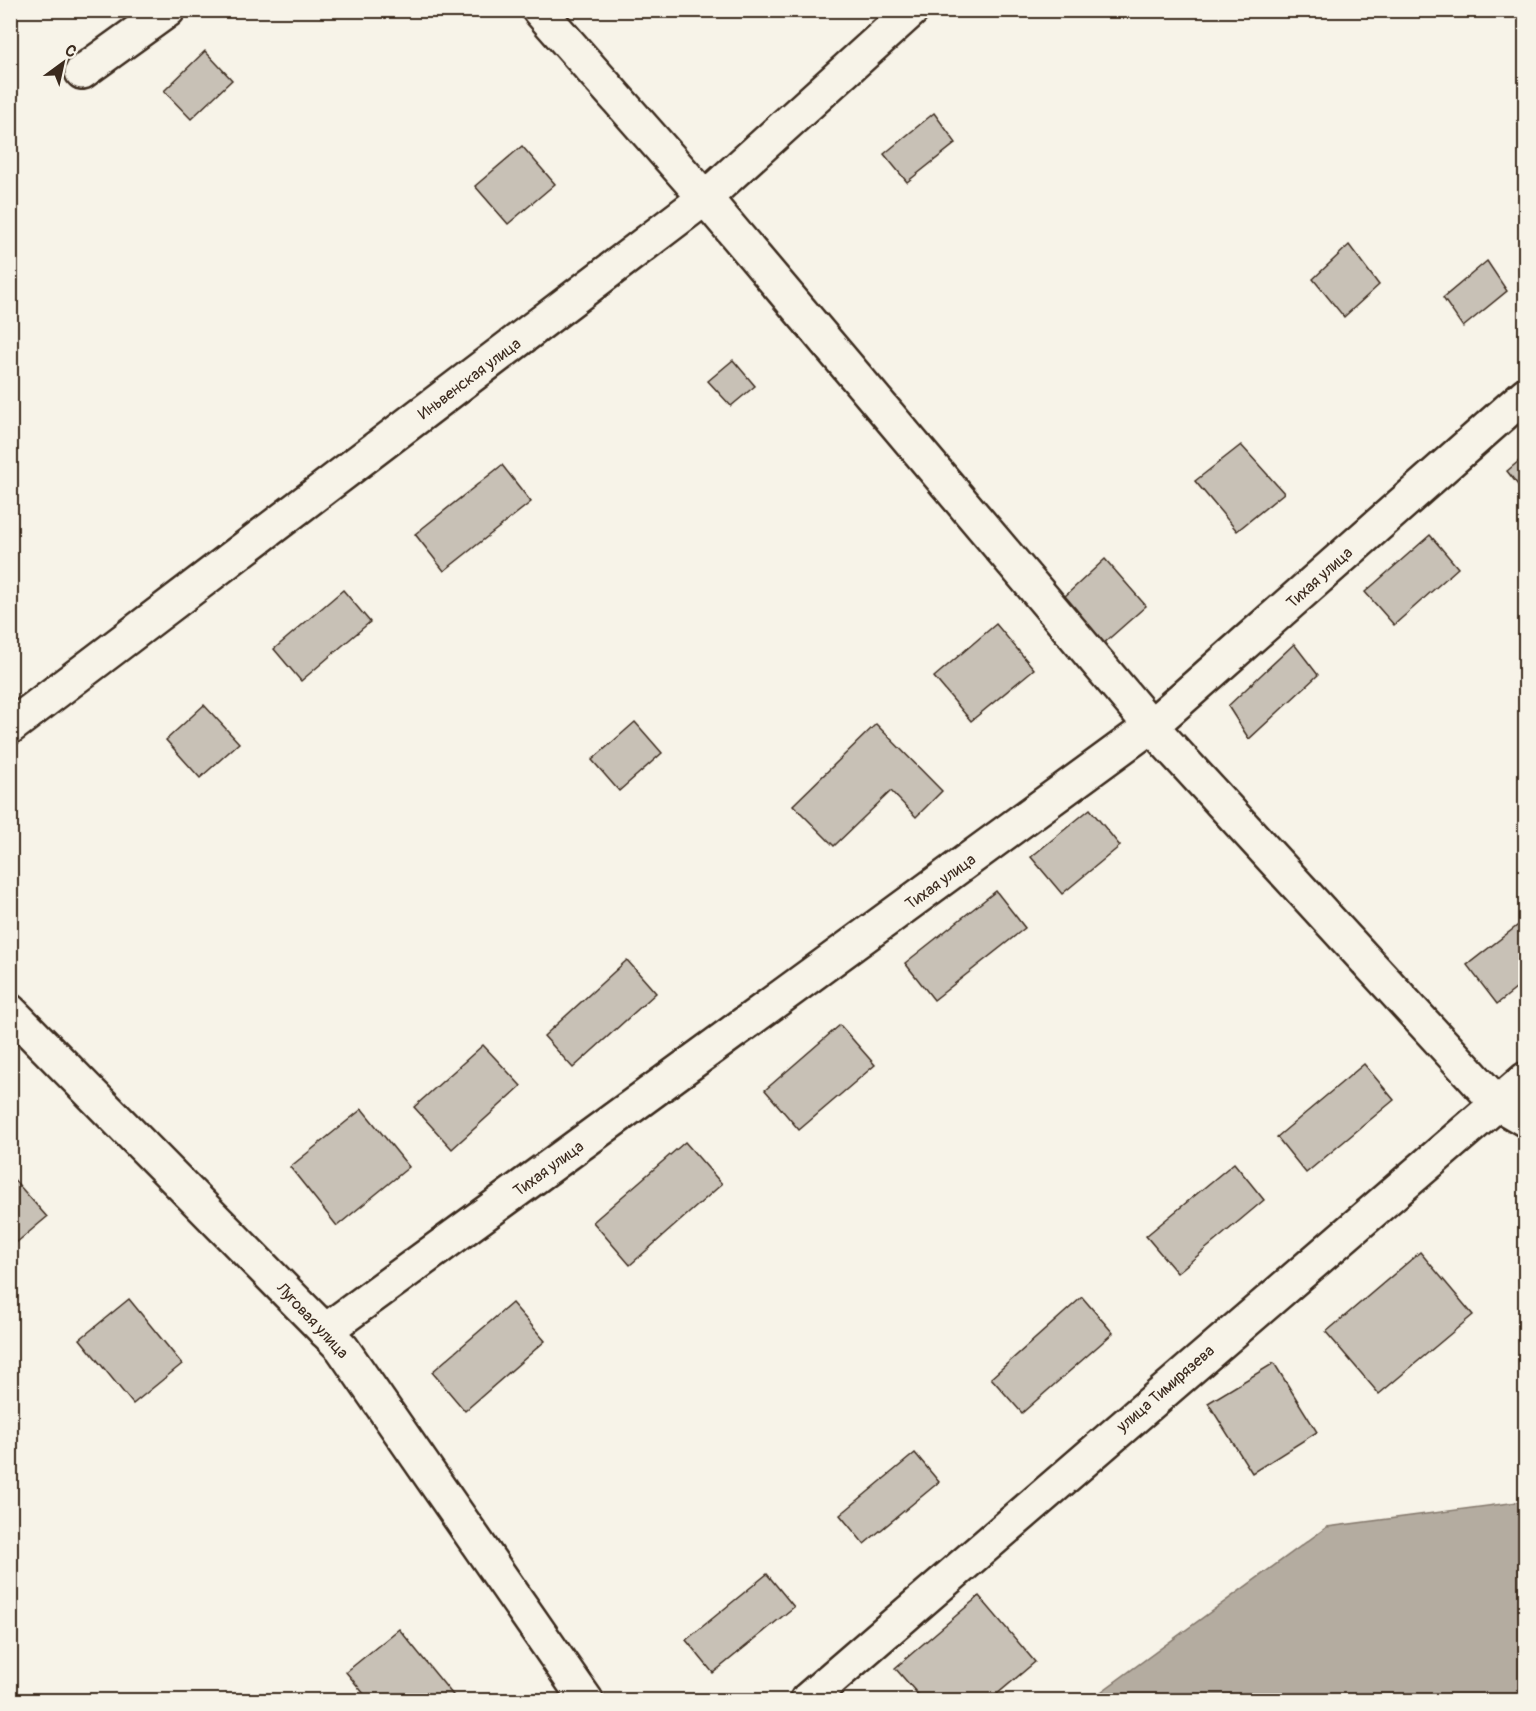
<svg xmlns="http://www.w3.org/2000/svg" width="1536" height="1711" font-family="Pangolin,sans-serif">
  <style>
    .water { fill: #b4aca0; stroke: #84786c; stroke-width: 1.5 }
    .building { fill: #c8c1b6; stroke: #3b2a1e; stroke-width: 1.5 }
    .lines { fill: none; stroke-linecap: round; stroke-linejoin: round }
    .minor-casing { stroke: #3b2a1e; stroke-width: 38 }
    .minor { stroke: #f7f3e8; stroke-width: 33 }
    .labels { text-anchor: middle; stroke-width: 4.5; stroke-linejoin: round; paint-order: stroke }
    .street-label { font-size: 16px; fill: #3b2a1e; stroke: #f7f3e8 }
  </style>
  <rect width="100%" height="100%" fill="#f7f3e8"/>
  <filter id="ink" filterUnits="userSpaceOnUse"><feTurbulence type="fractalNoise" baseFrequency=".0167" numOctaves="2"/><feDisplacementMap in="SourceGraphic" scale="12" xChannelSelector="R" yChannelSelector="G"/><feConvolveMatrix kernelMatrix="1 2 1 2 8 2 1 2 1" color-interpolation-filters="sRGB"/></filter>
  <g filter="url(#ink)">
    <polygon class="water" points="1525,1501 1525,1689 1501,1700 1090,1700 1327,1527"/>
    <g class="building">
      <polygon points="205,51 232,80 191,119 164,91"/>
      <polygon points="934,113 956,143 907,182 884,154"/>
      <polygon points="522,146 555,184 508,224 475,186"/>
      <polygon points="1349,245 1379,285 1344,317 1313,279"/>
      <polygon points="1487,261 1507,291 1463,327 1443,298"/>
      <polygon points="733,360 755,386 731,406 708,381"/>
      <polygon points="1241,445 1284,493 1237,531 1195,481"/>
      <polygon points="1526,455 1526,495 1507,471"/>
      <polygon points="502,465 531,502 444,571 415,534"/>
      <polygon points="1430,535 1458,568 1394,625 1365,592"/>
      <polygon points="1105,559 1146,606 1103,644 1064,597"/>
      <polygon points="343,590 370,622 301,681 274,649"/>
      <polygon points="996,624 1034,669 971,721 934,677"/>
      <polygon points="1294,644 1318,675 1249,739 1228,706"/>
      <polygon points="204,705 239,743 200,778 166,740"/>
      <polygon points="635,722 662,753 619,791 592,760"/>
      <polygon points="876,724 942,791 916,817 891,791 834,846 793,805"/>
      <polygon points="1090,809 1120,846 1062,894 1031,857"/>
      <polygon points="996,891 1025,928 934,1000 905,963"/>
      <polygon points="1526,919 1526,981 1497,1004 1467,965"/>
      <polygon points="627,960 656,993 573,1068 544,1036"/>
      <polygon points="840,1025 875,1065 799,1130 765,1090"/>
      <polygon points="483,1045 521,1086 452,1149 414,1107"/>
      <polygon points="1364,1064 1394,1100 1306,1173 1277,1137"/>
      <polygon points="362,1109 409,1167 337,1226 290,1167"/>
      <polygon points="685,1142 722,1184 630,1265 593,1222"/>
      <polygon points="1234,1163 1264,1200 1177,1273 1146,1236"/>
      <polygon points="10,1175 47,1217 10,1248"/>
      <polygon points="1420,1252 1473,1315 1379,1394 1326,1332"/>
      <polygon points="1082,1297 1113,1333 1022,1413 991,1378"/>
      <polygon points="129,1299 182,1364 133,1404 80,1339"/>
      <polygon points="512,1303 545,1341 465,1411 432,1372"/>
      <polygon points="1274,1363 1317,1432 1252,1473 1208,1403"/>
      <polygon points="915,1453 939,1482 864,1544 840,1515"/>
      <polygon points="767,1574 794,1607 713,1673 686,1640"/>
      <polygon points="979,1596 1035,1662 990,1700 923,1700 895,1668"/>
      <polygon points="399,1629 457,1700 369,1700 346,1672"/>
    </g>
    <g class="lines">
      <defs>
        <g id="minor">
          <polyline points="539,10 705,198 1151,726 1497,1103 1526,1120"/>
          <polyline points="82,72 168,10"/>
          <polyline points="10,727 705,198 912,10"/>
          <polyline points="10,1011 342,1348 586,1700"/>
          <polyline points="325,1331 1151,726 1526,394"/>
          <polyline points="807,1700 1526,1079"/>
        </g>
      </defs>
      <use href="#minor" class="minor-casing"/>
      <use href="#minor" class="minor"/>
    </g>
  </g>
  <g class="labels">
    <g class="street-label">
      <text transform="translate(469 378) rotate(-37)" y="6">Иньвенская улица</text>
      <text transform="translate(1319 577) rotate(-42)" y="6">Тихая улица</text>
      <text transform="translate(940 881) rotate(-36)" y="6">Тихая улица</text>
      <text transform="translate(548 1168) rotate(-36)" y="6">Тихая улица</text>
      <text transform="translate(313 1320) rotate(47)" y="6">Луговая улица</text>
      <text transform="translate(1165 1388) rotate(-41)" y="6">улица Тимирязева</text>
    </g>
  </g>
  <rect width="1536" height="1711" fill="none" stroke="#f7f3e8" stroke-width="36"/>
  <rect x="18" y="18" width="1500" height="1675" fill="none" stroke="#3b2a1e" stroke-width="2" filter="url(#ink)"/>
  <g transform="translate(63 63) rotate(33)" stroke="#f7f3e8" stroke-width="4.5" paint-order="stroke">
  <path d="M0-4.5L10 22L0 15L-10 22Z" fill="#3b2a1e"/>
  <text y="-9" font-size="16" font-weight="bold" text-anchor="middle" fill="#3b2a1e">С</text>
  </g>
</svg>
